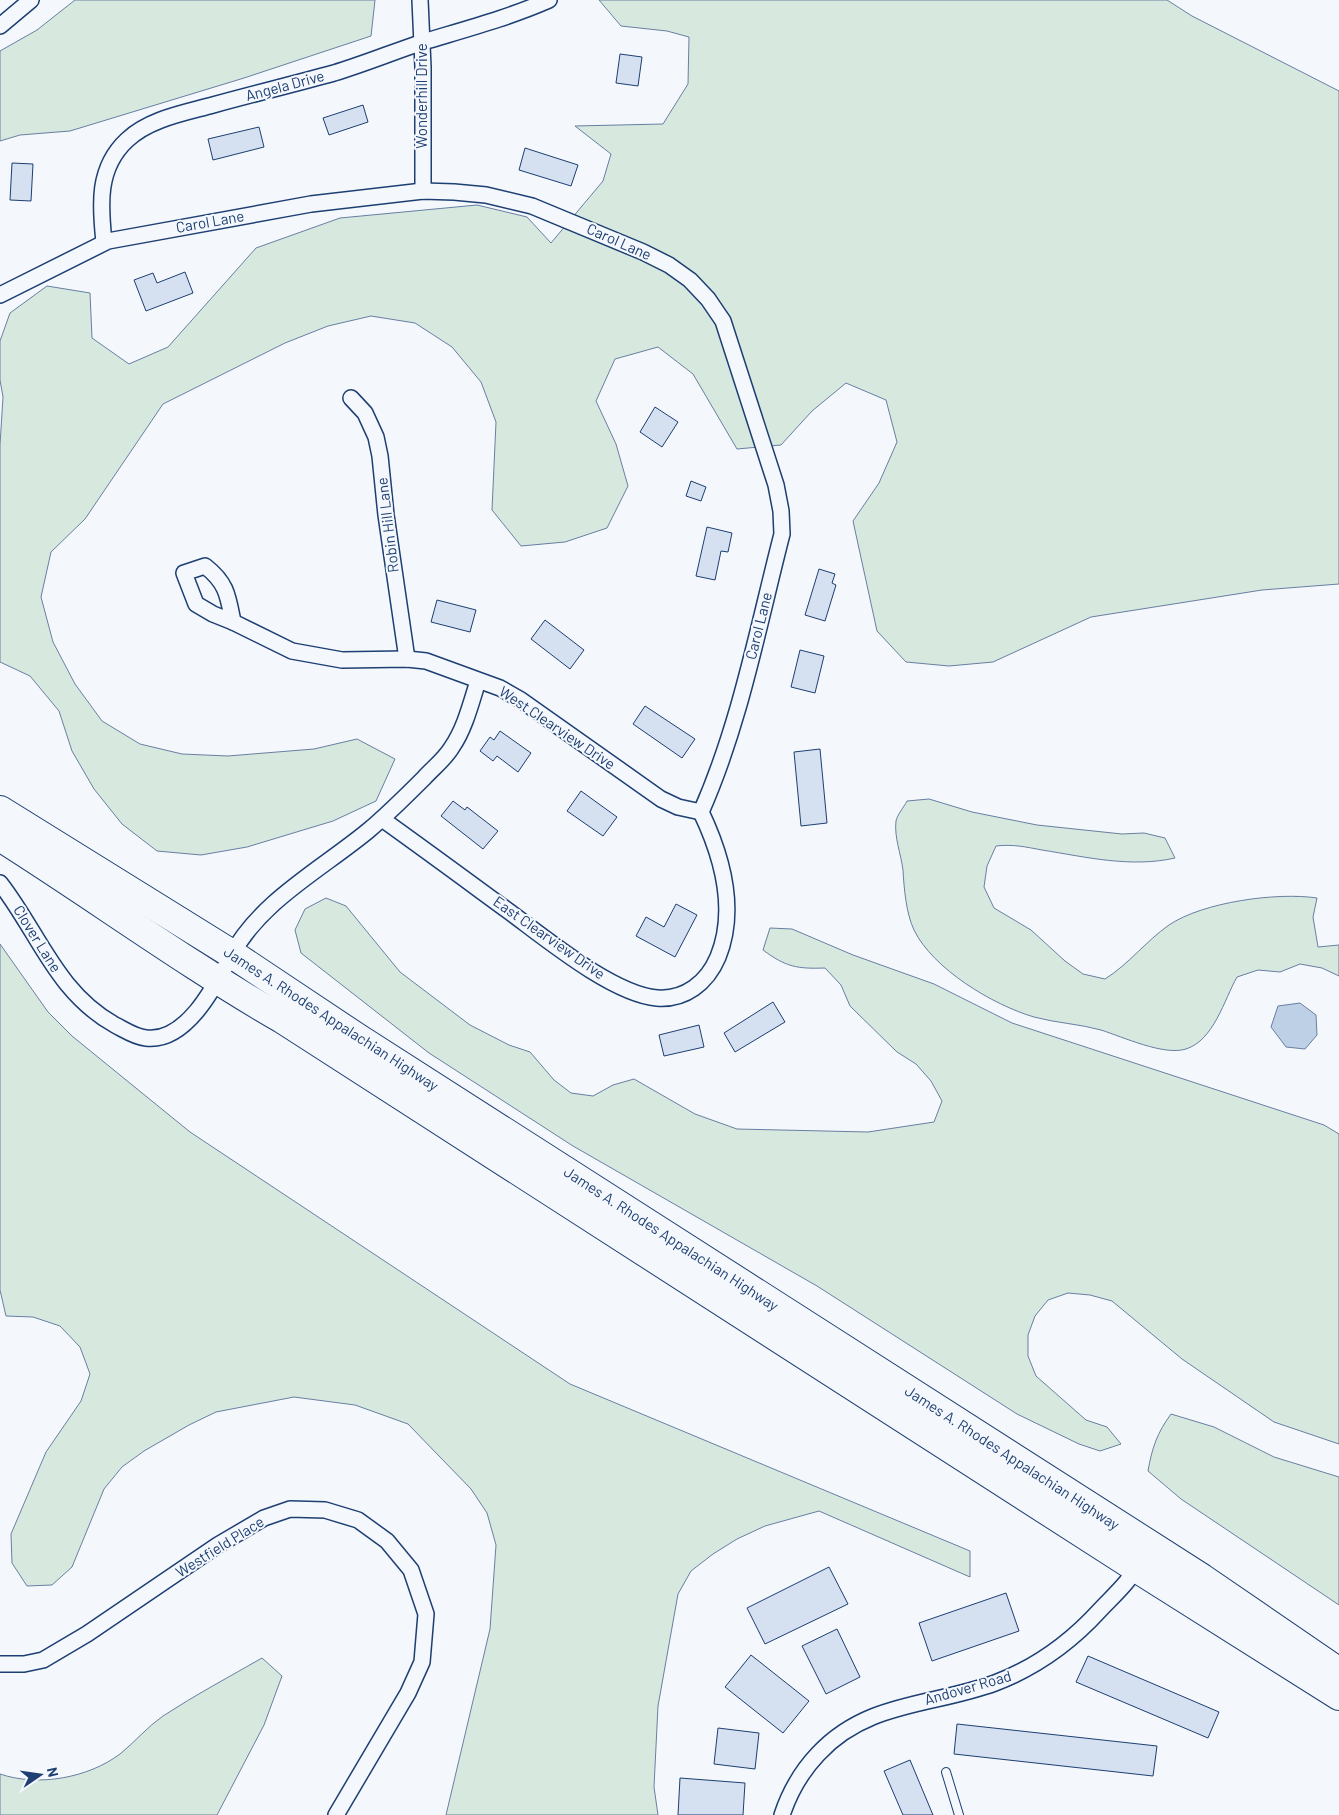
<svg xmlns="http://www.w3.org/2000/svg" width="1339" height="1815" font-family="Barlow,sans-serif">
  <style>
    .green { fill: #d7e8df; stroke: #687fa3 }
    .water { fill: #bed0e5; stroke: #687fa3 }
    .building { fill: #d5e0f0; stroke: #1d3f73 }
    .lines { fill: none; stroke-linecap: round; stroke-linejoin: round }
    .lane-casing { stroke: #1d3f73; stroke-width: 10 }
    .street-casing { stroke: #1d3f73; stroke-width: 18 }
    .highway-casing { stroke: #1d3f73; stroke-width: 30 }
    .lane { stroke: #f4f7fb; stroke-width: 8 }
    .street { stroke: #f4f7fb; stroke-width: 15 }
    .highway { stroke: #f4f7fb; stroke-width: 28 }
    .labels { text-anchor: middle; stroke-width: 4; stroke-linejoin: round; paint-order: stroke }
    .street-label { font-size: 15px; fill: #1d3f73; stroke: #f4f7fb }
  </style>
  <rect width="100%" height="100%" fill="#f4f7fb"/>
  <g class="green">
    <polygon points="75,0 375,0 371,36 244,78 70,131 20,135 0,141 0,51 37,30"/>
    <polygon points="599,0 1167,0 1192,16 1339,91 1339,584 1262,590 1091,617 993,662 949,666 906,662 877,631 853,521 879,483 897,442 886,400 846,383 812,411 781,445 737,449 693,374 658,347 615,359 596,401 616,444 628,486 607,528 565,542 521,546 492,510 496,422 481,382 452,347 415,323 371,316 328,326 285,343 163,404 85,519 51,552 41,597 53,642 75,684 102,721 140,744 182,754 228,756 314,749 357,739 395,759 376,801 333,821 247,847 201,855 157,851 122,824 94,789 72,751 59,711 30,676 0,662 0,445 3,397 0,380 0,341 10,313 47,286 90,293 92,338 129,364 168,347 256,248 340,218 477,205 527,217 551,243 603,181 611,154 575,126 663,124 688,84 689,37 667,31 621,26"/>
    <path d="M 929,799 L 972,812 L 1037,825 L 1122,834 L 1144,833 L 1165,838 L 1175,858 C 1131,868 1086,857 1042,850 C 1026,847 1013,844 996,846 L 987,866 L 984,887 L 994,908 L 1031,930 L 1065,961 L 1083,974 L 1105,979 C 1129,964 1146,941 1169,925 C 1203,902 1277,892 1317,898 L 1313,917 L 1318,947 L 1339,945 L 1339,976 L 1322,968 L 1300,964 L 1280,972 L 1258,970 L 1237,977 C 1224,1000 1214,1040 1186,1049 C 1164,1056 1123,1037 1101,1030 C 1080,1024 1056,1023 1034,1017 C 993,1005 933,969 914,930 C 906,913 904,888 903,870 C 901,854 894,837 896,821 C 897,815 904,807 907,801 Z"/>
    <path d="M 326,898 L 346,906 L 400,972 L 470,1025 L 509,1045 L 530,1052 L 554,1080 L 571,1093 L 593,1096 L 613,1085 L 634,1079 L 695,1114 L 737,1129 L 868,1132 L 934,1122 L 942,1101 L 931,1081 L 916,1064 L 897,1052 L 850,1006 L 841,985 L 825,968 C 797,969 786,967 763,950 L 770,928 L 792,929 L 853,955 L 934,984 L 1012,1023 L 1324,1125 L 1339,1134 L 1339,1444 L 1274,1422 L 1182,1359 L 1112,1301 L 1090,1295 L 1068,1293 L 1048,1300 L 1035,1316 L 1028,1335 L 1028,1356 L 1036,1376 L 1086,1420 L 1107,1427 L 1121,1444 L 1100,1451 L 1079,1444 L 1017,1414 L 817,1286 L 573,1146 L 429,1053 L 301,953 L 295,930 L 305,909 Z"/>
    <polygon points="0,944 48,1012 72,1036 190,1132 570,1384 970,1551 970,1577 819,1511 765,1526 737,1539 713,1554 691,1571 678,1594 658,1706 654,1787 658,1815 446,1815 490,1629 496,1545 487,1513 471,1489 408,1424 355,1405 294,1397 216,1412 189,1425 144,1451 122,1467 104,1489 72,1567 52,1585 27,1586 12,1563 11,1534 46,1452 81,1401 90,1374 80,1347 60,1326 33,1317 6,1316 0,1290"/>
    <path d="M 1171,1414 L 1214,1427 L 1274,1457 L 1339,1477 L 1339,1605 L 1181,1499 L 1148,1471 C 1152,1448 1157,1433 1171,1414 Z"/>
    <path d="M 262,1658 L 282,1676 L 264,1725 L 217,1815 L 0,1815 L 0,1774 C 38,1787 88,1778 120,1754 C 135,1742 147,1727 163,1716 C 195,1695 229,1677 262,1658 Z"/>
  </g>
  <polygon class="water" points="1300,1003 1316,1015 1317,1035 1305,1049 1286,1047 1271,1027 1278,1006"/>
  <g class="building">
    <polygon points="620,54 642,57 638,86 616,83"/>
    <polygon points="363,105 368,122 329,135 323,118"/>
    <polygon points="259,127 264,147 213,160 208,139"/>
    <polygon points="525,148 578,165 571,186 519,170"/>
    <polygon points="12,163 33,164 31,201 10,200"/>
    <polygon points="185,272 193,293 146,311 134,280 153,273 157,283"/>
    <polygon points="655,407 678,422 662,447 640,432"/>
    <polygon points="691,481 706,487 701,501 686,496"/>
    <polygon points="707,527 732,533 728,552 721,551 715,580 696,576"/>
    <polygon points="819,569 835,574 832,583 836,585 825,621 805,615"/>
    <polygon points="437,600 476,610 470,632 431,622"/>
    <polygon points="545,620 584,650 570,669 531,639"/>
    <polygon points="800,650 824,656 815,693 791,687"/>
    <polygon points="645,706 695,739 682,758 633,724"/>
    <polygon points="500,731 531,753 518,772 497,756 493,761 480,751 490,737 494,740"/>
    <polygon points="820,749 827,823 801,826 794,752"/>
    <polygon points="581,791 617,817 603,836 567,811"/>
    <polygon points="453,801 465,810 467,807 498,831 483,849 441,816"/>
    <polygon points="676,904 697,915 675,957 636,936 646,917 664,927"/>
    <polygon points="773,1002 785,1022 735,1052 724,1033"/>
    <polygon points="699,1025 704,1047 664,1056 659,1035"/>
    <polygon points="829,1567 848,1604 765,1644 747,1608"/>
    <polygon points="1006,1593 1019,1631 932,1661 919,1623"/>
    <polygon points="837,1629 860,1677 826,1694 802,1646"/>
    <polygon points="751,1655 809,1701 783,1733 725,1687"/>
    <polygon points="1088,1656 1219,1712 1208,1738 1076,1682"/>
    <polygon points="957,1724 1157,1746 1153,1776 954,1754"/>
    <polygon points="718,1728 759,1733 755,1769 714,1764"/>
    <polygon points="910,1760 933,1815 903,1815 884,1771"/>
    <polygon points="680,1778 745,1783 743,1815 678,1815"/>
  </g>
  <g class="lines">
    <defs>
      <polyline id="lane" points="946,1772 959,1815"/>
      <g id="street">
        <polyline points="420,0 423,67 423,191"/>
        <polyline points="0,26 31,0"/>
        <path d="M 104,242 C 100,205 97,168 127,140 C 149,119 184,113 213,105 C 253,94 294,84 334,73 C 364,64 393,52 423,42 C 466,29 508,18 549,0"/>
        <path d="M 0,295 L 108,241 L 311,204 L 423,191 L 454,192 L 486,195 L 532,206 L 643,252 L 669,265 L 690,280 L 708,299 L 723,321 L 776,485 L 781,511 L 782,534 C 758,627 740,724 701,812"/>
        <polyline points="351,398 365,413 376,437 380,456 386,515 407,659"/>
        <path d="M 205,566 C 227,583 228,596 233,622 L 213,614 L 196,604 L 184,573 Z"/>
        <polyline points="233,622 292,651 342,660 407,659 426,661 500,688 521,700 661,799 678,807 701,812"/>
        <path d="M 382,819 C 424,849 466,880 507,910 C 544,937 612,994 657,998 C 685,1000 707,983 718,957 C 737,910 722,856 701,812"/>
        <path d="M 0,883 C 39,933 56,992 115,1025 C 125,1030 135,1037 146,1038 C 186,1043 215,986 231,956 C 260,901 322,869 369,830 C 388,814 406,796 424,778 C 433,768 445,759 452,747 C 465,728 471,703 478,681"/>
        <polyline points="0,1664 24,1664 43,1660 87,1634 218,1545 264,1518 290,1509 325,1510 358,1520 387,1541 411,1570 426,1614 422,1662 408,1693 336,1815"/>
        <path d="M 782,1815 C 790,1791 801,1772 818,1754 C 867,1701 933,1706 995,1683 C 1037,1667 1070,1643 1100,1610 C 1112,1597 1132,1580 1138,1563"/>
      </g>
      <g id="highway">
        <polyline points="0,810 232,954 358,1038 1202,1578 1339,1672"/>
        <path d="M 0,837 C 95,897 185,963 282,1019 L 1136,1568 L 1339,1696"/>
      </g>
    </defs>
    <use href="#lane" class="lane-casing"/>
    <use href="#street" class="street-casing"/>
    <use href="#highway" class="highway-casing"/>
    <use href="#lane" class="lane"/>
    <use href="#street" class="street"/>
    <use href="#highway" class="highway"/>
  </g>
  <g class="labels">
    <g class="street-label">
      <text transform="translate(285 86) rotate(-15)" y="5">Angela Drive</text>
      <text transform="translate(422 96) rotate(-90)" y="5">Wonderhill Drive</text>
      <text transform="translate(210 222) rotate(-10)" y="5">Carol Lane</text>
      <text transform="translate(619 242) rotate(24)" y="5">Carol Lane</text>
      <text transform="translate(388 525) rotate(-97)" y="5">Robin Hill Lane</text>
      <text transform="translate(759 626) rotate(-76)" y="5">Carol Lane</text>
      <text transform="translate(557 728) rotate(34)" y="5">West Clearview Drive</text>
      <text transform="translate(549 938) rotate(35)" y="5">East Clearview Drive</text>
      <text transform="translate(37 939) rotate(58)" y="5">Clover Lane</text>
      <text transform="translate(331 1019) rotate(33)" y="5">James A. Rhodes Appalachian Highway</text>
      <text transform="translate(671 1239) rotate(33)" y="5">James A. Rhodes Appalachian Highway</text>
      <text transform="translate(1012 1458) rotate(33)" y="5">James A. Rhodes Appalachian Highway</text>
      <text transform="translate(220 1547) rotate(-32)" y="5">Westfield Place</text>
      <text transform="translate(968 1688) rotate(-16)" y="5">Andover Road</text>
    </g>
  </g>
  <g transform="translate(40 1775) rotate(77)" stroke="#f4f7fb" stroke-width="4" paint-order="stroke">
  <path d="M0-4L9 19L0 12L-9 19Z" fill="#1d3f73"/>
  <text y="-8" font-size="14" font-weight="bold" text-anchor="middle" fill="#1d3f73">N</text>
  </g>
</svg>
